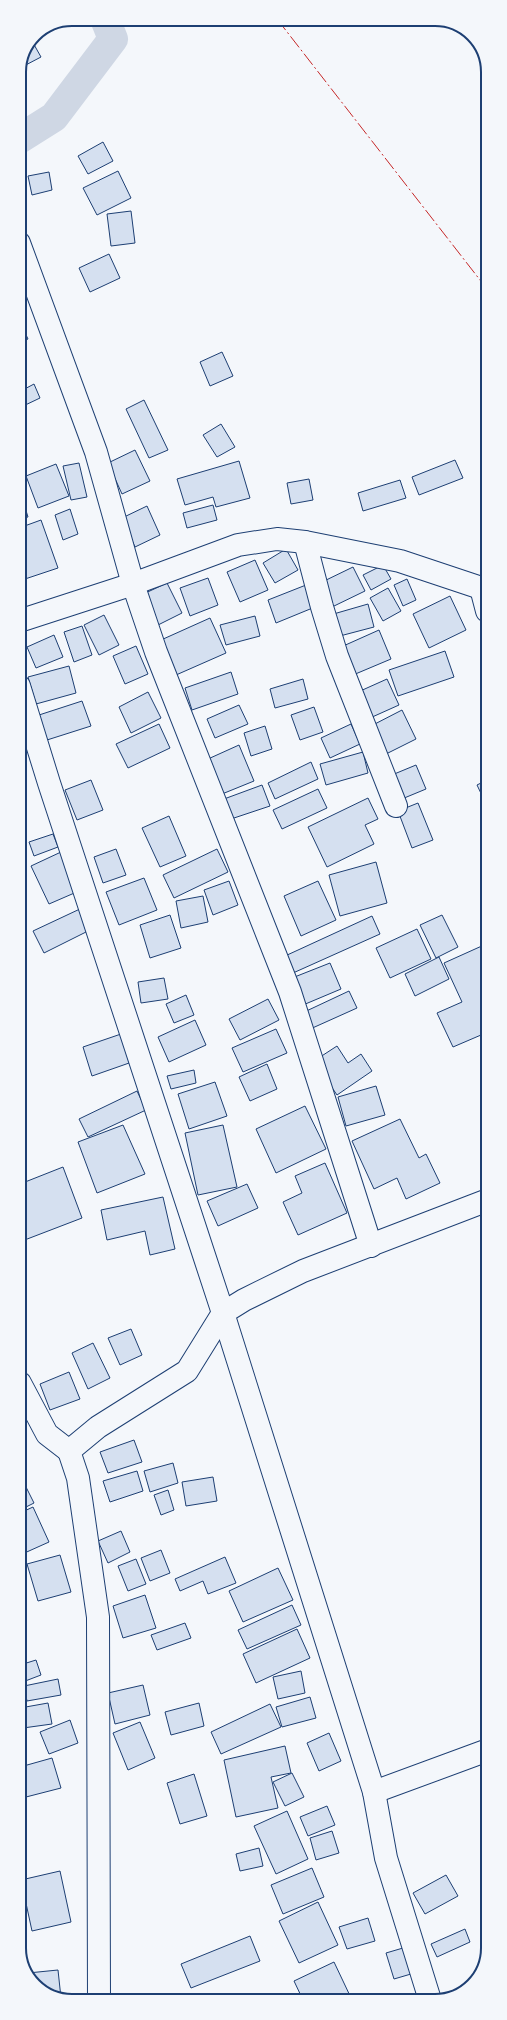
<svg xmlns="http://www.w3.org/2000/svg" width="507" height="2020" font-family="'Golos Text',sans-serif">
  <style>
    .lines { fill: none; stroke-linecap: round; stroke-linejoin: round }
    .canal { stroke: #cfd7e4; stroke-width: 30 }
    .building { fill: #d5e0f0; stroke: #1d3f73 }
    .minor-casing { stroke: #1d3f73; stroke-width: 24 }
    .tertiary-casing { stroke: #1d3f73; stroke-width: 24 }
    .minor { stroke: #f4f7fb; stroke-width: 22 }
    .tertiary { stroke: #f4f7fb; stroke-width: 22 }
    .power { stroke: #c62828; stroke-width: 1; stroke-dasharray: 14 3 2 3; stroke-linecap: butt }
    .rim { fill: none; stroke: #1d3f73; stroke-width: 2 }
  </style>
  <rect width="100%" height="100%" fill="#f4f7fb"/>
  <g class="lines">
    <polyline class="canal" points="19,139 54,117 113,39 105,19"/>
  </g>
  <g class="building">
    <polygon points="32,41 41,57 20,68"/>
    <polygon points="103,142 113,161 88,174 78,156"/>
    <polygon points="118,171 131,198 97,215 83,188"/>
    <polygon points="49,172 52,190 32,195 28,176"/>
    <polygon points="131,211 135,243 111,246 107,214"/>
    <polygon points="109,254 120,278 90,292 79,268"/>
    <polygon points="19,320 28,339 19,343"/>
    <polygon points="222,352 233,376 210,386 200,362"/>
    <polygon points="34,384 40,398 19,408 19,392"/>
    <polygon points="144,400 168,450 149,458 126,409"/>
    <polygon points="221,424 235,447 217,457 203,435"/>
    <polygon points="135,450 150,481 122,494 108,463"/>
    <polygon points="455,460 463,478 419,495 412,477"/>
    <polygon points="239,461 250,498 216,507 213,497 185,505 177,479"/>
    <polygon points="79,463 87,497 71,500 63,466"/>
    <polygon points="56,464 69,496 38,508 26,476"/>
    <polygon points="309,479 313,500 291,504 287,483"/>
    <polygon points="400,480 406,498 363,511 358,493"/>
    <polygon points="19,488 28,517 19,519"/>
    <polygon points="213,505 217,520 187,528 183,513"/>
    <polygon points="147,506 160,535 135,547 122,518"/>
    <polygon points="70,509 78,534 63,540 55,515"/>
    <polygon points="41,520 58,568 19,581 19,528"/>
    <polygon points="286,549 298,570 275,583 263,563"/>
    <polygon points="255,560 268,590 240,602 227,572"/>
    <polygon points="383,565 391,579 371,590 363,575"/>
    <polygon points="353,567 365,591 332,607 320,583"/>
    <polygon points="208,578 218,605 190,616 180,588"/>
    <polygon points="407,579 416,600 403,606 394,585"/>
    <polygon points="167,583 182,613 154,627 139,596"/>
    <polygon points="306,585 315,607 276,623 268,600"/>
    <polygon points="388,588 401,611 383,621 370,598"/>
    <polygon points="450,596 466,630 429,648 413,614"/>
    <polygon points="368,604 374,627 336,637 330,615"/>
    <polygon points="104,615 119,645 99,655 84,625"/>
    <polygon points="255,616 260,636 226,645 220,625"/>
    <polygon points="210,618 226,653 176,675 161,640"/>
    <polygon points="82,626 92,655 74,662 64,632"/>
    <polygon points="379,630 391,659 353,675 341,647"/>
    <polygon points="54,635 63,657 36,668 27,647"/>
    <polygon points="136,646 148,674 125,684 113,656"/>
    <polygon points="445,651 454,677 398,696 389,670"/>
    <polygon points="69,666 76,693 36,704 28,677"/>
    <polygon points="231,672 238,694 192,710 185,688"/>
    <polygon points="303,679 308,699 275,708 270,689"/>
    <polygon points="387,679 399,705 370,718 358,692"/>
    <polygon points="148,692 161,718 131,733 119,707"/>
    <polygon points="82,701 91,726 47,740 39,715"/>
    <polygon points="239,705 248,724 215,738 207,719"/>
    <polygon points="314,707 323,732 300,740 291,715"/>
    <polygon points="402,710 416,739 384,755 369,727"/>
    <polygon points="159,724 170,748 128,768 116,744"/>
    <polygon points="351,724 360,744 330,758 321,738"/>
    <polygon points="265,726 272,749 251,756 244,733"/>
    <polygon points="239,745 254,781 222,794 208,759"/>
    <polygon points="363,752 368,773 326,785 320,764"/>
    <polygon points="311,762 318,779 275,799 268,783"/>
    <polygon points="416,765 426,789 397,801 387,777"/>
    <polygon points="91,780 103,810 77,820 65,790"/>
    <polygon points="487,780 487,806 477,785"/>
    <polygon points="262,785 270,806 231,819 224,799"/>
    <polygon points="318,789 327,808 282,829 273,810"/>
    <polygon points="368,798 378,819 365,825 374,844 327,867 308,827"/>
    <polygon points="418,803 433,840 412,848 398,811"/>
    <polygon points="169,816 186,856 160,867 142,828"/>
    <polygon points="53,834 58,847 34,856 29,842"/>
    <polygon points="116,849 126,875 103,883 94,857"/>
    <polygon points="217,849 228,872 174,898 163,875"/>
    <polygon points="61,852 79,891 49,904 31,866"/>
    <polygon points="376,862 387,903 340,916 329,875"/>
    <polygon points="144,878 157,910 119,925 106,892"/>
    <polygon points="229,881 238,905 213,915 204,890"/>
    <polygon points="318,881 336,920 301,936 284,896"/>
    <polygon points="203,896 208,922 181,928 176,901"/>
    <polygon points="82,908 92,929 44,953 33,931"/>
    <polygon points="170,915 181,948 150,958 140,925"/>
    <polygon points="442,915 458,947 436,958 420,925"/>
    <polygon points="372,916 380,934 293,973 285,956"/>
    <polygon points="417,929 431,959 390,978 376,948"/>
    <polygon points="484,945 487,952 488,1032 453,1047 437,1013 462,1002 444,963"/>
    <polygon points="439,957 449,979 415,996 405,974"/>
    <polygon points="330,963 341,989 303,1005 292,978"/>
    <polygon points="164,978 168,999 141,1003 138,982"/>
    <polygon points="349,991 357,1008 308,1030 300,1014"/>
    <polygon points="186,995 194,1015 174,1023 166,1004"/>
    <polygon points="268,999 279,1020 240,1040 229,1019"/>
    <polygon points="195,1020 206,1045 169,1062 158,1037"/>
    <polygon points="276,1029 287,1053 243,1072 232,1048"/>
    <polygon points="121,1034 132,1062 92,1076 83,1047"/>
    <polygon points="337,1046 348,1063 361,1054 372,1071 337,1095 314,1061"/>
    <polygon points="267,1064 277,1089 250,1101 239,1077"/>
    <polygon points="194,1070 196,1083 171,1089 167,1076"/>
    <polygon points="215,1082 227,1116 189,1129 178,1094"/>
    <polygon points="376,1086 385,1115 346,1126 338,1097"/>
    <polygon points="20,1089 26,1103 20,1106"/>
    <polygon points="137,1091 146,1110 88,1137 79,1119"/>
    <polygon points="305,1106 326,1149 276,1173 256,1129"/>
    <polygon points="400,1119 419,1158 426,1154 440,1183 406,1199 397,1178 374,1189 352,1141"/>
    <polygon points="123,1125 145,1174 97,1193 78,1142"/>
    <polygon points="223,1125 237,1187 198,1195 185,1133"/>
    <polygon points="325,1163 347,1213 298,1235 283,1202 302,1193 295,1176"/>
    <polygon points="63,1167 82,1218 22,1241 20,1234 20,1184"/>
    <polygon points="247,1184 258,1208 218,1226 207,1201"/>
    <polygon points="163,1197 175,1249 150,1255 145,1231 107,1240 101,1210"/>
    <polygon points="131,1329 142,1355 120,1365 108,1338"/>
    <polygon points="93,1343 110,1378 88,1389 72,1353"/>
    <polygon points="69,1372 80,1399 50,1410 40,1384"/>
    <polygon points="134,1440 142,1462 108,1473 100,1452"/>
    <polygon points="173,1463 178,1483 150,1492 144,1471"/>
    <polygon points="137,1471 143,1491 110,1502 103,1481"/>
    <polygon points="213,1477 217,1501 186,1506 182,1482"/>
    <polygon points="24,1483 34,1503 20,1510 20,1485"/>
    <polygon points="168,1490 174,1510 161,1515 154,1495"/>
    <polygon points="33,1507 49,1542 20,1555 20,1513"/>
    <polygon points="121,1531 130,1552 108,1563 98,1541"/>
    <polygon points="161,1550 170,1573 150,1581 141,1558"/>
    <polygon points="60,1555 71,1592 38,1601 27,1564"/>
    <polygon points="225,1557 236,1583 208,1594 203,1581 180,1591 175,1579"/>
    <polygon points="136,1559 146,1584 128,1591 118,1566"/>
    <polygon points="278,1568 293,1600 243,1622 229,1591"/>
    <polygon points="20,1571 25,1583 20,1585"/>
    <polygon points="145,1595 156,1628 123,1638 113,1606"/>
    <polygon points="292,1605 301,1625 247,1649 238,1630"/>
    <polygon points="185,1623 191,1638 157,1650 151,1635"/>
    <polygon points="297,1629 310,1658 256,1683 243,1654"/>
    <polygon points="36,1660 41,1675 20,1683 20,1665"/>
    <polygon points="301,1671 305,1693 278,1699 273,1677"/>
    <polygon points="58,1679 61,1695 27,1701 24,1686"/>
    <polygon points="143,1685 150,1715 115,1724 108,1693"/>
    <polygon points="310,1697 316,1718 282,1727 276,1707"/>
    <polygon points="48,1703 52,1724 23,1728 20,1708"/>
    <polygon points="199,1703 204,1726 171,1735 165,1712"/>
    <polygon points="270,1704 281,1727 221,1754 211,1732"/>
    <polygon points="70,1720 78,1743 49,1754 40,1732"/>
    <polygon points="140,1722 155,1758 128,1770 113,1733"/>
    <polygon points="329,1733 341,1761 319,1771 307,1743"/>
    <polygon points="285,1746 291,1773 271,1777 278,1808 236,1817 224,1760"/>
    <polygon points="52,1758 61,1788 26,1797 20,1777 20,1767"/>
    <polygon points="292,1773 304,1797 285,1806 273,1782"/>
    <polygon points="194,1774 207,1816 180,1824 167,1783"/>
    <polygon points="327,1806 335,1825 308,1836 300,1817"/>
    <polygon points="287,1811 308,1859 276,1874 254,1826"/>
    <polygon points="332,1831 339,1853 316,1860 310,1838"/>
    <polygon points="259,1848 263,1866 240,1871 236,1854"/>
    <polygon points="312,1868 324,1897 283,1914 271,1885"/>
    <polygon points="60,1871 71,1922 32,1931 21,1880"/>
    <polygon points="446,1875 458,1896 425,1914 413,1893"/>
    <polygon points="318,1902 338,1945 299,1963 279,1921"/>
    <polygon points="368,1918 375,1941 347,1949 339,1927"/>
    <polygon points="465,1929 470,1942 437,1957 431,1944"/>
    <polygon points="250,1936 260,1961 191,1988 181,1964"/>
    <polygon points="403,1948 411,1974 394,1979 386,1953"/>
    <polygon points="334,1962 352,2000 303,2000 294,1981"/>
    <polygon points="58,1970 61,1998 37,1988 28,1973"/>
  </g>
  <g class="lines">
    <defs>
      <g id="minor">
        <polyline points="19,243 96,452 133,584 156,652 290,992 371,1246"/>
        <polyline points="305,542 322,607 337,656 396,806"/>
        <polyline points="19,621 133,584 238,545 277,539 305,542 400,561 481,588"/>
        <polyline points="19,686 49,783 223,1313 374,1792 386,1858 430,2000"/>
        <polyline points="20,1383 47,1434 69,1451"/>
        <polyline points="374,1792 488,1750"/>
        <polyline points="99,2001 98,1617 78,1478 69,1451 98,1427 187,1371 223,1313 244,1300 303,1271 488,1200"/>
      </g>
      <polyline id="tertiary" points="487,585 481,588 487,611"/>
    </defs>
    <use href="#minor" class="minor-casing"/>
    <use href="#tertiary" class="tertiary-casing"/>
    <use href="#minor" class="minor"/>
    <use href="#tertiary" class="tertiary"/>
    <polyline class="power" points="277,19 487,289"/>
  </g>
  <path d="M0 0H507V2020H0ZM72 26H435A46 46 0 0 1 481 72V1948A46 46 0 0 1 435 1994H72A46 46 0 0 1 26 1948V72A46 46 0 0 1 72 26Z" fill="#f4f7fb" fill-rule="evenodd"/>
  <path class="rim" d="M72 26H435A46 46 0 0 1 481 72V1948A46 46 0 0 1 435 1994H72A46 46 0 0 1 26 1948V72A46 46 0 0 1 72 26Z"/>
</svg>
